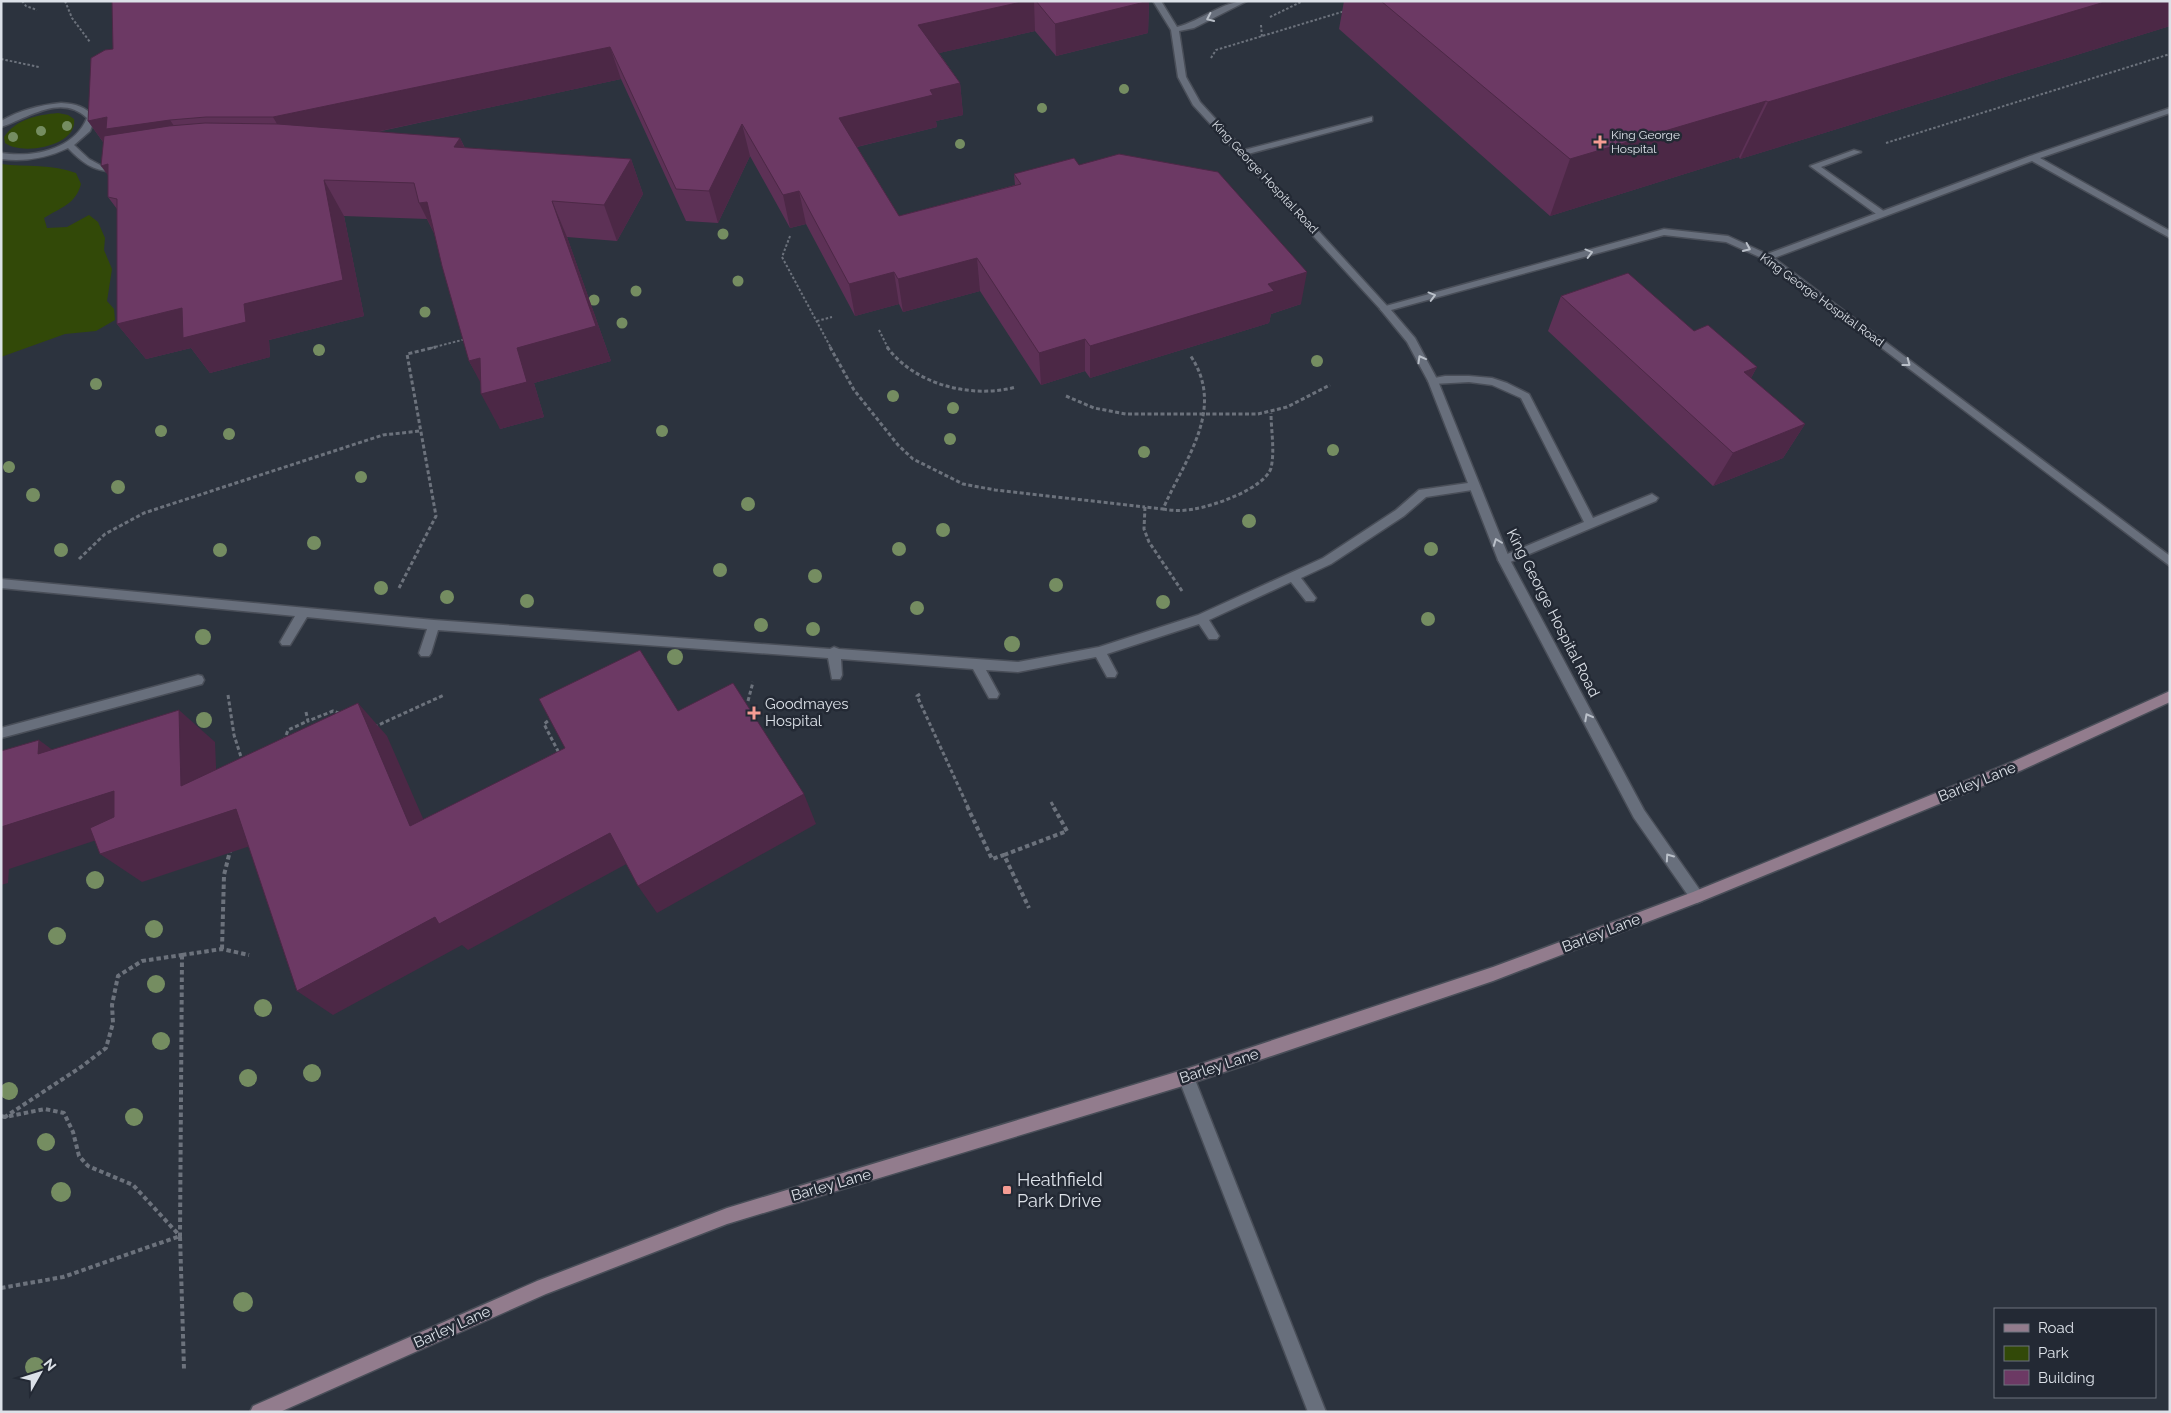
<svg xmlns="http://www.w3.org/2000/svg" width="2171" height="1413" font-family="Raleway,sans-serif">
  <style>
    .green { fill: #324908 }
    .lines { fill: none; stroke-linecap: round; stroke-linejoin: round }
    .lane-casing { stroke: #494e58; stroke-width: 3 }
    .street-casing { stroke: #494e58; stroke-width: 3 }
    .secondary-casing { stroke: #494e58; stroke-width: 3 }
    .path-far2 { stroke: #6c727c; stroke-width: 2; stroke-dasharray: 2.5 2; stroke-linecap: butt }
    .path-far1 { stroke: #6c727c; stroke-width: 3; stroke-dasharray: 4 2.5; stroke-linecap: butt }
    .path { stroke: #6c727c; stroke-width: 4; stroke-dasharray: 4.5 3; stroke-linecap: butt }
    .lane { fill: #686f7c; fill-rule: evenodd }
    .street { fill: #686f7c; fill-rule: evenodd }
    .secondary { fill: #927c8d; fill-rule: evenodd }
    .tree { fill: #758d61 }
    .wall { fill: #5d3156 }
    .shaded-wall { fill: #4c2846 }
    .building { fill: #6c3964; stroke: #4c2846 }
    .oneway { stroke: #b9bfc8 }
    .poi-dot { fill: #f59c93; stroke: #232934; stroke-width: 2 }
    .labels { text-anchor: middle; stroke-width: 5; stroke-linejoin: round; paint-order: stroke }
    .far-poi-label { font-size: 12px; fill: #dce1e8; stroke: #232934; text-anchor: start }
    .far-street-label { font-size: 12px; fill: #dce1e8; stroke: #232934 }
    .street-label { font-size: 15px; fill: #dce1e8; stroke: #232934 }
    .poi-label { font-size: 15px; fill: #dce1e8; stroke: #232934; text-anchor: start }
    .near-poi-label { font-size: 18px; fill: #dce1e8; stroke: #232934; text-anchor: start }
  </style>
  <rect width="100%" height="100%" fill="#2c333e"/>
  <g class="green">
    <path d="M 58,113 L 68,115 L 74,119 C 78,146 22,156 5,143 L 4,137 C 16,119 37,115 58,113 Z"/>
    <path d="M 1,164 C 26,167 53,164 76,173 L 81,184 C 76,204 60,208 44,218 L 47,228 L 67,227 L 89,215 L 98,222 L 105,238 L 104,250 L 112,269 L 107,301 L 114,309 L 115,320 L 96,331 L 65,334 L 1,357 Z"/>
  </g>
  <g class="lines">
    <defs>
      <g id="lane">
        <path d="M 1153,1 L 1161,1 L 1177,27 C 1201,21 1222,1 1247,1 L 1194,28 L 1179,31 L 1186,77 L 1200,102 L 1244,150 L 1372,117 L 1372,121 L 1248,154 L 1388,307 L 1388,311 L 1382,311 L 1193,105 L 1178,77 L 1171,30 Z"/>
        <path d="M 61,103 C 76,104 85,106 95,118 L 90,131 L 74,145 L 89,159 L 100,165 L 123,166 L 123,170 C 99,175 84,165 68,148 C 47,158 25,162 1,159 L 1,153 C 32,158 74,150 87,118 C 61,93 28,118 1,127 L 1,121 C 20,110 40,105 61,103 Z"/>
        <polygon points="1854,150 1861,152 1821,167 1885,212 1885,216 1879,216 1810,166"/>
        <polygon points="1445,376 1469,376 1492,378 1507,383 1529,394 1593,518 1652,494 1658,498 1656,501 1508,563 1500,563 1498,560 1500,557 1584,522 1521,398 1492,385 1469,382 1433,384 1428,381 1429,379"/>
        <polygon points="1475,482 1480,486 1479,489 1426,497 1404,516 1331,564 1301,578 1316,598 1314,601 1306,601 1291,582 1209,620 1219,636 1217,639 1209,639 1199,624 1107,654 1117,673 1115,677 1107,677 1096,657 1018,672 986,670 999,694 997,698 989,698 973,669 841,659 842,675 840,679 832,679 828,658 438,630 431,653 429,656 421,656 419,653 427,629 307,617 290,645 282,645 280,642 295,616 1,588 1,579 434,620 830,649 834,647 839,649 1018,662 1099,647 1198,615 1323,558 1396,510 1419,490"/>
        <polygon points="198,675 202,676 204,680 202,684 1,738 1,728"/>
      </g>
      <g id="street">
        <polygon points="2170,108 2170,113 2040,158 2170,231 2170,238 2032,161 1774,258 2170,556 2170,566 1764,259 1726,242 1664,235 1391,310 1415,338 1438,381 1510,560 1644,810 1702,893 1704,897 1702,901 1697,903 1692,901 1634,818 1498,560 1428,381 1407,342 1380,309 1382,307 1664,229 1728,236 1767,254 2030,156"/>
        <polygon points="1186,1069 1191,1072 1194,1077 1326,1412 1308,1412 1178,1077 1181,1072"/>
      </g>
      <polygon id="secondary" points="2170,691 2170,702 2022,770 1702,901 1493,981 1186,1085 727,1224 546,1294 280,1412 250,1412 253,1406 537,1281 727,1208 1186,1069 1493,967 1693,892 2012,762"/>
    </defs>
    <use href="#lane" class="lane-casing"/>
    <use href="#street" class="street-casing"/>
    <use href="#secondary" class="secondary-casing"/>
    <g class="path-far2">
      <polyline points="22,1 26,6 37,10"/>
      <polyline points="65,1 72,18 90,42"/>
      <polyline points="1270,17 1303,1"/>
      <polyline points="1261,25 1262,37"/>
      <polyline points="1211,58 1216,50 1345,11"/>
      <polyline points="1,59 39,67"/>
      <polyline points="1886,143 2170,54"/>
      <polyline points="790,236 782,257 831,348"/>
      <polyline points="817,321 832,317"/>
      <polyline points="879,330 888,348"/>
      <polyline points="431,348 466,339"/>
    </g>
    <g class="path-far1">
      <polyline points="830,347 854,390 898,445 913,459 963,484 995,490 1145,507"/>
      <path d="M 887,347 C 915,385 972,399 1016,387"/>
      <polyline points="1066,396 1094,408 1126,414 1258,414 1287,407 1330,385"/>
      <path d="M 1163,509 C 1173,511 1184,511 1194,509 C 1214,506 1265,488 1271,468 C 1275,451 1271,430 1271,413"/>
      <polyline points="79,559 105,534 144,513 383,435 420,431"/>
      <polyline points="399,588 436,516 407,354 436,347"/>
      <path d="M 1182,591 L 1149,542 L 1144,529 L 1145,507 L 1163,509 C 1184,460 1227,409 1190,355"/>
      <polyline points="920,694 917,696 968,807"/>
      <polyline points="228,695 234,735 242,760"/>
      <polyline points="748,701 753,682"/>
      <polyline points="306,712 308,721 333,711 341,714"/>
      <polyline points="553,717 544,724 560,755"/>
      <polyline points="374,727 444,695"/>
      <polyline points="284,741 288,730 308,721"/>
      <polyline points="1051,802 1054,807"/>
    </g>
    <g class="path">
      <polyline points="967,806 992,859 1004,855 1029,908"/>
      <polyline points="1004,855 1067,831 1053,806"/>
      <polyline points="222,949 224,875 230,851"/>
      <polyline points="182,955 222,949 249,955"/>
      <polygon points="182,955 180,1236 133,1185 88,1166 79,1156 73,1132 64,1113 45,1109 5,1117 81,1067 106,1048 113,1023 112,1005 118,976 142,961"/>
      <polyline points="1,1116 5,1117"/>
      <polyline points="1,1288 63,1277 180,1236 184,1369"/>
    </g>
    <use href="#lane" class="lane"/>
    <use href="#street" class="street"/>
    <use href="#secondary" class="secondary"/>
  </g>
  <g class="tree">
    <circle cx="1124" cy="89" r="5"/>
    <circle cx="1042" cy="108" r="5"/>
    <circle cx="67" cy="126" r="5"/>
    <circle cx="41" cy="131" r="5"/>
    <circle cx="13" cy="137" r="5"/>
    <circle cx="960" cy="144" r="5"/>
    <circle cx="723" cy="234" r="5.5"/>
    <circle cx="738" cy="281" r="5.5"/>
    <circle cx="636" cy="291" r="5.5"/>
    <circle cx="594" cy="300" r="5.5"/>
    <circle cx="425" cy="312" r="5.5"/>
    <circle cx="622" cy="323" r="5.5"/>
    <circle cx="319" cy="350" r="6"/>
    <circle cx="1317" cy="361" r="6"/>
    <circle cx="96" cy="384" r="6"/>
    <circle cx="893" cy="396" r="6"/>
    <circle cx="953" cy="408" r="6"/>
    <circle cx="161" cy="431" r="6"/>
    <circle cx="662" cy="431" r="6"/>
    <circle cx="229" cy="434" r="6"/>
    <circle cx="950" cy="439" r="6"/>
    <circle cx="1333" cy="450" r="6"/>
    <circle cx="1144" cy="452" r="6"/>
    <circle cx="9" cy="467" r="6"/>
    <circle cx="361" cy="477" r="6"/>
    <circle cx="118" cy="487" r="7"/>
    <circle cx="33" cy="495" r="7"/>
    <circle cx="748" cy="504" r="7"/>
    <circle cx="1249" cy="521" r="7"/>
    <circle cx="943" cy="530" r="7"/>
    <circle cx="314" cy="543" r="7"/>
    <circle cx="899" cy="549" r="7"/>
    <circle cx="1431" cy="549" r="7"/>
    <circle cx="61" cy="550" r="7"/>
    <circle cx="220" cy="550" r="7"/>
    <circle cx="720" cy="570" r="7"/>
    <circle cx="815" cy="576" r="7"/>
    <circle cx="1056" cy="585" r="7"/>
    <circle cx="381" cy="588" r="7"/>
    <circle cx="447" cy="597" r="7"/>
    <circle cx="527" cy="601" r="7"/>
    <circle cx="1163" cy="602" r="7"/>
    <circle cx="917" cy="608" r="7"/>
    <circle cx="1428" cy="619" r="7"/>
    <circle cx="761" cy="625" r="7"/>
    <circle cx="813" cy="629" r="7"/>
    <circle cx="203" cy="637" r="8"/>
    <circle cx="1012" cy="644" r="8"/>
    <circle cx="675" cy="657" r="8"/>
    <circle cx="204" cy="720" r="8"/>
    <circle cx="95" cy="880" r="9"/>
    <circle cx="154" cy="929" r="9"/>
    <circle cx="57" cy="936" r="9"/>
    <circle cx="156" cy="984" r="9"/>
    <circle cx="263" cy="1008" r="9"/>
    <circle cx="161" cy="1041" r="9"/>
    <circle cx="312" cy="1073" r="9"/>
    <circle cx="248" cy="1078" r="9"/>
    <circle cx="9" cy="1091" r="9"/>
    <circle cx="134" cy="1117" r="9"/>
    <circle cx="46" cy="1142" r="9"/>
    <circle cx="61" cy="1192" r="10"/>
    <circle cx="243" cy="1302" r="10"/>
    <circle cx="35" cy="1367" r="10"/>
  </g>
  <g class="wall">
    <polygon points="112,1 1149,1 1148,33 1056,56 1035,31 939,53 960,83 963,115 936,121 937,127 857,147 899,216 1015,185 1014,174 1079,165 1301,304 1271,314 1269,323 1090,378 1085,371 1041,385 980,291 903,312 899,304 855,316 806,224 790,228 750,156 718,223 686,221 621,79 377,132 460,138 465,148 631,159 643,194 617,241 567,237 611,361 534,383 544,417 500,429 481,382 469,361 434,233 427,219 344,216 364,316 269,340 270,357 210,373 191,348 146,359 117,324 117,209 108,197 108,175 103,142 88,121 113,49"/>
    <polygon points="1344,1 2170,1 2170,26 1740,159 1739,157 1550,216 1339,29"/>
    <polygon points="1561,296 1694,331 1757,367 1751,378 1805,424 1783,458 1713,486 1548,331"/>
  </g>
  <g class="shaded-wall">
    <polygon points="1026,1 1034,1 1035,31 922,57 918,25"/>
    <polygon points="1149,1 1148,33 1056,56 1055,24"/>
    <polygon points="2108,1 2170,1 2170,26 1740,159 1768,102"/>
    <polygon points="610,47 621,79 292,150 273,117"/>
    <polygon points="960,83 963,115 936,121 937,127 844,150 839,118 930,90"/>
    <polygon points="1766,101 1739,157 1550,216 1570,159"/>
    <polygon points="107,117 170,120 192,152 111,153 88,121"/>
    <polygon points="742,124 750,156 718,223 709,191"/>
    <polygon points="460,138 476,173 454,147"/>
    <polygon points="631,159 643,194 617,241 604,205"/>
    <polygon points="108,164 127,201 101,166"/>
    <polygon points="324,180 344,216 364,316 269,340 270,357 210,373 191,348 146,359 117,324 182,308 244,304"/>
    <polygon points="799,191 806,224 790,228 783,195"/>
    <polygon points="552,201 567,237 611,361 534,383 544,417 500,429 481,394 486,393 469,361 517,348"/>
    <polygon points="427,202 437,239 419,203"/>
    <polygon points="977,258 980,291 903,312 898,279"/>
    <polygon points="894,272 899,304 855,316 849,284"/>
    <polygon points="1307,272 1301,304 1271,314 1269,323 1090,378 1090,346 1268,284"/>
    <polygon points="1085,339 1085,371 1041,385 1039,353"/>
    <polygon points="1757,367 1738,401 1744,372"/>
    <polygon points="1805,424 1783,458 1713,486 1733,453"/>
    <polygon points="358,703 387,736 439,855 410,826"/>
    <polygon points="179,710 215,742 218,815 236,809 271,839 142,882 100,854 181,786"/>
    <polygon points="39,740 81,771 38,754"/>
    <polygon points="114,791 154,821 9,869 8,883 1,885 1,827"/>
    <polygon points="804,794 816,824 657,913 638,886"/>
    <polygon points="610,833 630,862 468,950 462,945 333,1015 297,991 435,917"/>
  </g>
  <g class="building">
    <polygon points="112,1 1026,1 918,25 960,83 930,90 933,95 839,118 899,216 1021,184 1014,174 1074,158 1079,165 1119,154 1218,172 1307,272 1268,284 1274,291 1090,346 1085,339 1039,353 977,258 898,279 894,272 849,284 799,191 783,195 742,124 709,191 676,189 610,47 273,117 206,117 170,120 106,129 107,117 88,121 91,58 105,50 113,49"/>
    <polygon points="1036,1 1149,1 1055,24"/>
    <polygon points="1381,1 2108,1 1768,102 1766,101 1570,159"/>
    <polygon points="205,123 278,124 460,138 454,147 631,159 604,205 552,201 596,326 517,348 527,382 481,394 480,358 469,361 442,266 427,202 419,203 414,183 324,180 343,280 244,304 246,322 183,338 182,308 117,324 117,199 108,197 108,164 101,166 104,136 169,126"/>
    <polygon points="1628,273 1694,331 1708,325 1757,367 1744,372 1805,424 1733,453 1561,296"/>
    <polygon points="640,650 678,711 733,683 804,794 638,886 610,833 439,924 435,917 297,991 236,809 100,854 90,828 114,817 114,791 1,827 1,751 39,740 38,754 179,710 181,786 358,703 410,826 565,748 539,699"/>
  </g>
  <defs><path id="oneway-chevron" d="M-2-3.5L2.5 0L-2 3.5" fill="none" stroke-width="1.6" stroke-linecap="round" stroke-linejoin="round" transform="scale(1.25)"/></defs>
  <g class="oneway">
    <use href="#oneway-chevron" transform="translate(1210 18) rotate(155)"/>
    <use href="#oneway-chevron" transform="translate(1747 248) rotate(25)"/>
    <use href="#oneway-chevron" transform="translate(1589 253) rotate(-15)"/>
    <use href="#oneway-chevron" transform="translate(1432 296) rotate(-15)"/>
    <use href="#oneway-chevron" transform="translate(1421 359) rotate(-119)"/>
    <use href="#oneway-chevron" transform="translate(1907 363) rotate(37)"/>
    <use href="#oneway-chevron" transform="translate(1497 542) rotate(-111)"/>
    <use href="#oneway-chevron" transform="translate(1588 717) rotate(-118)"/>
    <use href="#oneway-chevron" transform="translate(1669 857) rotate(-125)"/>
  </g>
  <g class="poi-dot">
    <path d="M1597.5 134.5h5v5h5v5h-5v5h-5v-5h-5v-5h5z"/>
    <path d="M751.5 705.5h5v5h5v5h-5v5h-5v-5h-5v-5h5z"/>
    <rect x="1002" y="1185" width="10" height="10" rx="2.5"/>
  </g>
  <g class="labels">
    <g class="far-poi-label">
      <text x="1611" y="139">King George<tspan x="1611" dy="14">Hospital</tspan></text>
    </g>
    <g class="far-street-label">
      <text transform="translate(1265 177) rotate(47)" y="4">King George Hospital Road</text>
      <text transform="translate(1822 300) rotate(36)" y="4">King George Hospital Road</text>
    </g>
    <g class="street-label">
      <text transform="translate(1553 613) rotate(63)" y="5">King George Hospital Road</text>
      <text transform="translate(1977 782) rotate(-22)" y="5">Barley Lane</text>
      <text transform="translate(1601 933) rotate(-21)" y="5">Barley Lane</text>
      <text transform="translate(1219 1066) rotate(-18)" y="5">Barley Lane</text>
      <text transform="translate(831 1185) rotate(-16)" y="5">Barley Lane</text>
      <text transform="translate(452 1327) rotate(-24)" y="5">Barley Lane</text>
    </g>
    <g class="poi-label">
      <text x="765" y="709">Goodmayes<tspan x="765" dy="17">Hospital</tspan></text>
    </g>
    <g class="near-poi-label">
      <text x="1017" y="1186">Heathfield<tspan x="1017" dy="21">Park Drive</tspan></text>
    </g>
  </g>
  <rect width="2171" height="1413" fill="none" stroke="#dce1e8" stroke-width="5"/>
  <rect x="1994" y="1308" width="162" height="90" fill="#232934" stroke="#6d737c"/>
  <rect x="2004" y="1324" width="25" height="8" fill="#927c8d" stroke="#6d737c"/>
  <text x="2038" y="1333" font-size="15" fill="#dce1e8">Road</text>
  <rect x="2004" y="1346" width="25" height="15" fill="#324908" stroke="#6d737c"/>
  <text x="2038" y="1358" font-size="15" fill="#dce1e8">Park</text>
  <rect x="2004" y="1370" width="25" height="15" fill="#6c3964" stroke="#6d737c"/>
  <text x="2038" y="1383" font-size="15" fill="#dce1e8">Building</text>
  <g transform="translate(40 1373) rotate(51)" stroke="#232934" stroke-width="4" paint-order="stroke">
  <path d="M0-4L9 19L0 12L-9 19Z" fill="#dce1e8"/>
  <text y="-8" font-size="14" font-weight="bold" text-anchor="middle" fill="#dce1e8">N</text>
  </g>
</svg>
